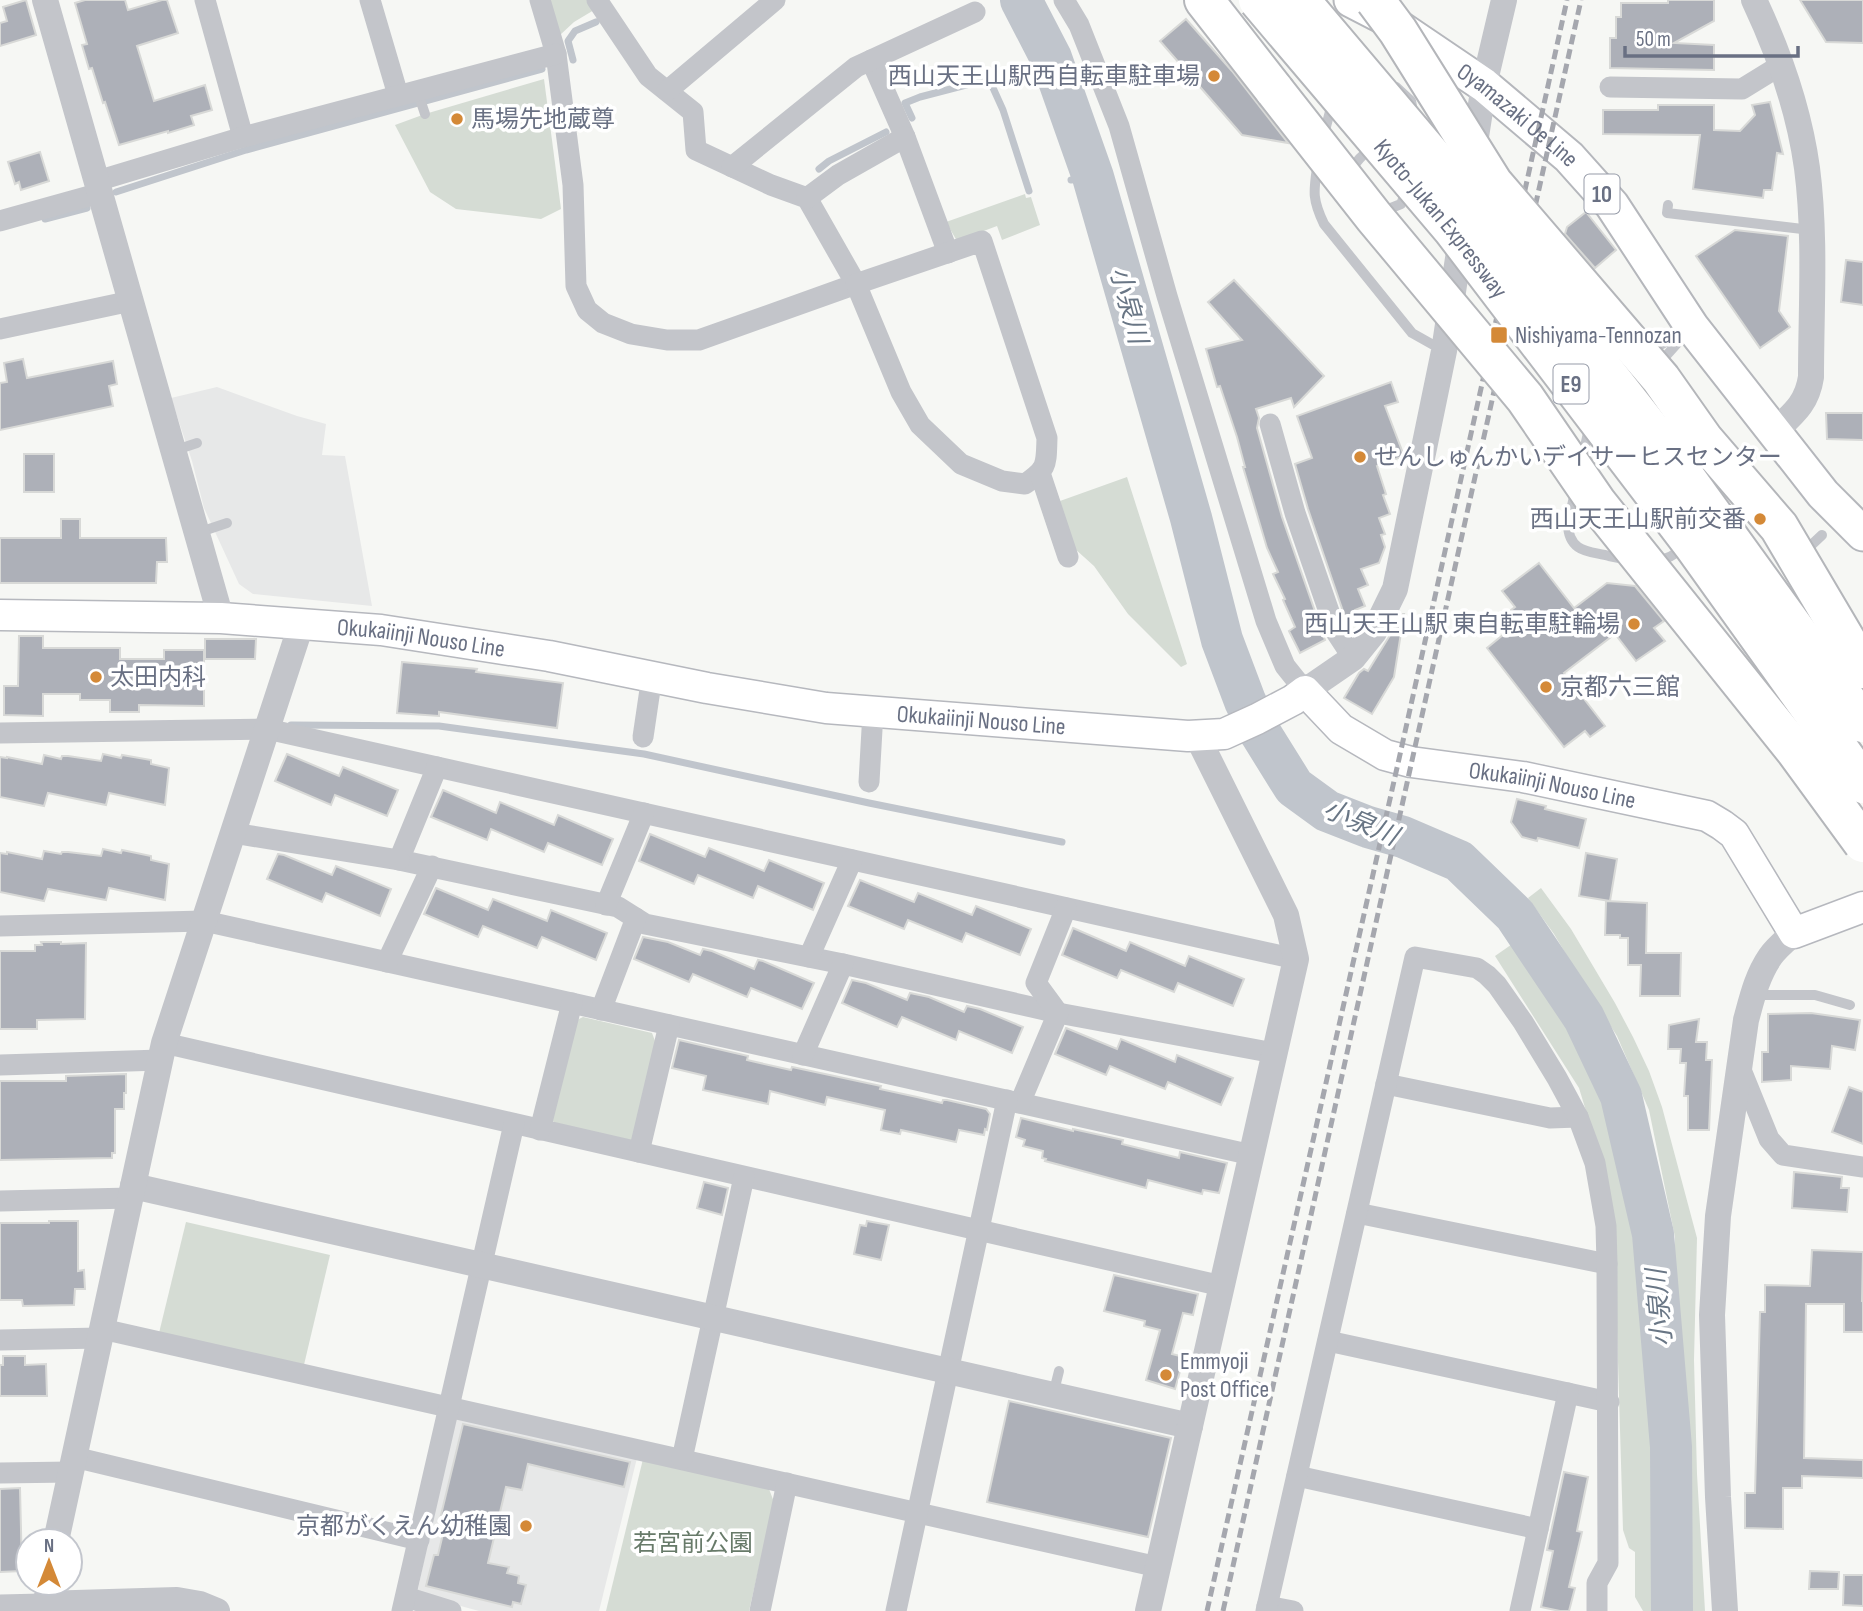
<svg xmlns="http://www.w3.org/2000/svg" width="1863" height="1611" font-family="'Sofia Sans Condensed','Noto Sans JP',sans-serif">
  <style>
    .built { fill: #e7e8e8 }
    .green { fill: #d5dcd4 }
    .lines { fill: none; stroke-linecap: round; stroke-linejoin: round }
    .stream { stroke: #c0c5cc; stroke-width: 7 }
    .river { stroke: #c0c5cc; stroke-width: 42 }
    .building { fill: #adb0b8; stroke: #d8d9d7; stroke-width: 2 }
    .secondary-casing { stroke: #b6b8be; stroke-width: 33 }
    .primary-casing { stroke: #b5b7bc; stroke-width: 37 }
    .motorway-casing { stroke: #b4b6ba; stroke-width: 42 }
    .service { stroke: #c3c5ca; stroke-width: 10 }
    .minor { stroke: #c3c5ca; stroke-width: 21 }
    .tertiary { stroke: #c3c5ca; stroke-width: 26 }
    .secondary { stroke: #fff; stroke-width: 30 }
    .primary { stroke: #fff; stroke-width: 33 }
    .motorway { stroke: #fff; stroke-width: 38 }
    .rail { stroke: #a5a7ae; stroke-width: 5; stroke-dasharray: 10 5; stroke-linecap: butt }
    .motorway-bridge-casing { stroke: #b4b6ba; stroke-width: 42; stroke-linecap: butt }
    .motorway-bridge { stroke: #fff; stroke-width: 38 }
    .poi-dot { fill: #d48937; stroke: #fff; stroke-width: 2.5 }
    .labels { text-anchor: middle; stroke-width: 7; stroke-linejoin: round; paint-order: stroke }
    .shield { fill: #fff; stroke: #969ba8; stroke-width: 2 }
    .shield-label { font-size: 23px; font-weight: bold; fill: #697083 }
    .poi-label { font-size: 24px; fill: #697083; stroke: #fff; text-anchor: start }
    .street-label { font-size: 24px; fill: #697083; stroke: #fff }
    .park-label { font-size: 24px; fill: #677a69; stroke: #fff }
    .water-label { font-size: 26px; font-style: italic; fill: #697685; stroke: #fff }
  </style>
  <rect width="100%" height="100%" fill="#f6f7f4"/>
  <g class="built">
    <polygon points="217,387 297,416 326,424 322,455 345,456 372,606 253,594 239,584 204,508 192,461 171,398"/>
    <polygon points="454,1416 637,1458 599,1611 479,1611 417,1594"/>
  </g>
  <g class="green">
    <polygon points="550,0 587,0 594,10 574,22 560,35"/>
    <polygon points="544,79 561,209 541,219 456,209 430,192 395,125 425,114"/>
    <polygon points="1025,194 1026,198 1031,197 1040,225 1002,240 997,226 957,241 946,222"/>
    <polygon points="1127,477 1187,664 1181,667 1128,614 1094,566 1074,548 1060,501"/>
    <polygon points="1541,888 1571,929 1615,1003 1633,1037 1649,1071 1662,1107 1697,1238 1694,1360 1697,1474 1705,1611 1684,1611 1683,1532 1674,1379 1675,1237 1649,1110 1617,1036 1585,986 1554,934 1528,898"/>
    <polygon points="1518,940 1530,948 1578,1020 1614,1110 1631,1173 1645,1235 1654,1312 1651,1365 1656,1430 1661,1611 1643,1611 1635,1597 1635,1552 1629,1548 1623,1530 1614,1228 1600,1157 1579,1088 1495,956"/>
    <polygon points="583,1017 652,1033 655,1041 634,1140 628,1143 558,1128 551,1118 575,1021"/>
    <polygon points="186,1222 330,1255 303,1369 159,1333"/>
    <polygon points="643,1459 769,1489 774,1502 749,1611 606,1611"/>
  </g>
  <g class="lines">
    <g class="stream">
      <polyline points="573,60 568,41 575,31 596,22"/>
      <polyline points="912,118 905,103 920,97 989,79 1003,110 1029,191"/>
      <polyline points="819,169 829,161 886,132"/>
      <polyline points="1071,180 1093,177"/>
      <polyline points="116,192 246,150 542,69"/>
      <polyline points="45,219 87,208"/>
      <polyline points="291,725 439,726 644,754 869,803 1062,842"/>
    </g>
    <polyline class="river" points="1021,0 1051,58 1093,177 1191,518 1222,640 1245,701 1261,734 1294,787 1327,811 1368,827 1403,837 1459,861 1515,915 1584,1018 1621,1096 1653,1234 1671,1447 1672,1611"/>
  </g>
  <g class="building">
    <polygon points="26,0 36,35 0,46 0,23 7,21 3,7"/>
    <polygon points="85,0 125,0 128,10 162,0 167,0 178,33 137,46 154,101 205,85 212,110 191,116 194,125 168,133 168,131 119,145 105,102 103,103 92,68 89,69 82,45 87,44 75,3"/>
    <polygon points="1668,0 1714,0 1714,21 1674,43 1714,45 1714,70 1610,68 1610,38 1616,38 1616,17 1621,17 1621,3 1668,3"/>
    <polygon points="1800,0 1863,0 1863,43 1826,42"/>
    <polygon points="1186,19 1232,71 1288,143 1242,135 1160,41"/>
    <polygon points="1770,102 1783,154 1777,153 1772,190 1764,190 1763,198 1693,189 1700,135 1603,134 1603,110 1658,110 1658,105 1714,105 1714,130 1740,131 1755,115 1752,105"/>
    <polygon points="40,152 49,181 21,190 19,182 15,184 8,162"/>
    <polygon points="1586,212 1616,250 1595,268 1565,234 1567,227"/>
    <polygon points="1735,230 1788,236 1779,311 1790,327 1760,348 1696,256"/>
    <polygon points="1846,260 1863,262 1863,305 1841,302"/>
    <polygon points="1234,280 1324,376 1294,407 1291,398 1256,409 1259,418 1257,428 1282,517 1325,640 1300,653 1289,631 1295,627 1283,600 1285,599 1273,574 1278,572 1267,548 1243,467 1245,467 1237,437 1220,386 1217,387 1206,349 1242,340 1208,302"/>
    <polygon points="23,359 27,378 113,361 117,384 109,386 113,406 0,430 0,383 7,382 4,363"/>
    <polygon points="1391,382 1398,402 1385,406 1404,456 1377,466 1386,494 1383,495 1390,514 1379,518 1385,534 1381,535 1385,547 1379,563 1361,569 1368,585 1358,589 1365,606 1355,610 1359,618 1347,623 1308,509 1295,464 1312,458 1297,416"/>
    <polygon points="1826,413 1863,413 1863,440 1827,439"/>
    <rect x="24" y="454" width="30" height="38"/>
    <polygon points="61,519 80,519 80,538 166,538 167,562 157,562 156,583 0,583 0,538 61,538"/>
    <polygon points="1539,563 1574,608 1607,583 1635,586 1664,621 1654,628 1665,641 1636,661 1615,634 1564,673 1605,726 1590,737 1585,731 1564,747 1487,648 1504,634 1495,622 1515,607 1502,591"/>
    <polygon points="1403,614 1404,614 1394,677 1372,714 1344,698 1359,673 1364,669 1368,671"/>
    <polygon points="19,636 43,636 43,648 120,648 120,659 164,659 164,650 204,650 204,706 139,705 139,712 110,712 110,700 80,700 80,694 43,694 43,716 4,715 4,686 18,686"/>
    <polygon points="205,639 256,639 255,659 205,659"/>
    <polygon points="402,662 477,669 476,672 563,683 557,728 439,712 439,716 397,713"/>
    <polygon points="103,754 121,758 122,755 151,760 151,764 169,768 165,805 109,793 106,805 48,793 44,806 0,797 0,757 7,758 7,757 42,764 44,755 61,759 62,756 68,756 101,761"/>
    <polygon points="287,754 339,776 343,767 398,790 387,816 335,795 331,805 275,781"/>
    <polygon points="443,790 496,813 500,802 554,825 558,815 613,839 602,865 548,843 544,852 491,829 487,840 431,817"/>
    <polygon points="1517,799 1546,806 1545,809 1586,819 1579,848 1538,838 1537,841 1522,837 1511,822"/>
    <polygon points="650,834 705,857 709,848 764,871 769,860 824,883 813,910 758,886 753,898 698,875 694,884 639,861"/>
    <polygon points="103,849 121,853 122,850 151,856 151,860 169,864 165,900 109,888 106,900 48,889 44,901 0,892 0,853 7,854 7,852 42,859 44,851 61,854 62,852 68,852 101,856"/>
    <polygon points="1586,853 1617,859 1610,901 1579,896"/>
    <polygon points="278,854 284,855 332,875 336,866 391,889 380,916 326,893 322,902 267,879"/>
    <polygon points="860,880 914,902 918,893 972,915 976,906 1031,929 1020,955 966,933 962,942 908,920 904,929 848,906"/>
    <polygon points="436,888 488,910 493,899 547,921 551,910 607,933 596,960 542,937 537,948 483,926 478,937 424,914"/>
    <polygon points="1606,901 1647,903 1646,953 1681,953 1680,996 1640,996 1641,965 1628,965 1628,938 1620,938 1620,935 1605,935"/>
    <polygon points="1073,928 1126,951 1130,942 1185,966 1189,956 1244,979 1233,1006 1178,983 1174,992 1121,970 1117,978 1062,955"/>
    <polygon points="643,937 668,942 700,955 703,949 712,951 754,969 758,960 763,961 814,983 802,1009 751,988 747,997 693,974 689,982 634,959"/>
    <polygon points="41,942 61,942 61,944 86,943 85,1019 37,1020 37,1029 0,1029 0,951 35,951 35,945 42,945"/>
    <polygon points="852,980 866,983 907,1000 910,993 929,997 964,1012 967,1006 980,1009 1023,1027 1012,1053 959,1031 956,1040 902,1017 897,1027 842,1003"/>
    <polygon points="1811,1013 1860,1020 1855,1050 1832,1046 1830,1069 1791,1066 1791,1080 1762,1082 1762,1052 1768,1052 1768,1014"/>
    <polygon points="1699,1019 1696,1042 1707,1042 1706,1060 1712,1060 1709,1130 1688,1130 1688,1096 1684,1096 1686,1063 1680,1063 1681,1049 1668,1049 1669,1025"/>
    <polygon points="1066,1028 1117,1049 1121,1039 1175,1062 1177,1055 1233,1078 1221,1105 1168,1082 1165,1089 1110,1066 1106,1075 1055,1054"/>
    <polygon points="679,1040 748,1056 747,1060 791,1070 792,1067 881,1086 880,1089 917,1097 942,1103 943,1100 947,1100 986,1109 990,1114 987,1130 985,1129 984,1135 959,1130 956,1142 901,1130 900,1134 881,1130 885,1110 827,1097 825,1105 770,1091 768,1104 703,1090 706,1076 672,1068"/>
    <polygon points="126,1074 126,1093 124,1093 124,1109 115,1109 115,1153 112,1153 112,1158 0,1160 0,1081 66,1081 66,1076"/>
    <polygon points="1849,1087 1863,1092 1863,1144 1832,1132"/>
    <polygon points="1021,1118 1073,1131 1073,1129 1123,1140 1122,1144 1179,1158 1180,1152 1227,1163 1219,1193 1203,1190 1202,1194 1148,1180 1146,1188 1045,1161 1046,1159 1042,1158 1043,1151 1023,1146 1025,1140 1016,1137"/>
    <polygon points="1794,1172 1842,1177 1841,1188 1849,1188 1847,1212 1792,1208"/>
    <polygon points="704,1182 728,1188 722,1215 697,1208"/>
    <polygon points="49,1221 78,1221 78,1271 84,1270 85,1289 75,1289 74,1305 23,1306 22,1300 0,1300 0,1223 49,1223"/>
    <polygon points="867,1221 889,1225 881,1260 854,1254 860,1225 866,1226"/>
    <polygon points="1812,1250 1863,1252 1862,1301 1863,1301 1863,1332 1844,1332 1844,1304 1806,1304 1804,1458 1863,1460 1863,1478 1802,1476 1802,1488 1783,1488 1783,1529 1745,1528 1745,1493 1755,1493 1760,1312 1765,1312 1765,1285 1810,1286"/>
    <polygon points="1114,1275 1198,1294 1193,1315 1183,1313 1172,1354 1184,1357 1175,1389 1146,1380 1160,1330 1144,1326 1145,1321 1104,1311"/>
    <polygon points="3,1356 25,1356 25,1365 46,1364 47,1396 0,1396 0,1365 3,1365"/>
    <polygon points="1009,1401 1171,1438 1148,1537 987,1502"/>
    <polygon points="463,1424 630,1462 624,1487 528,1464 522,1490 506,1487 488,1563 509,1567 507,1573 519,1576 518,1583 526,1585 521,1604 513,1602 512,1607 426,1586 434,1555 438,1555 446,1521 440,1519"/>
    <polygon points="1564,1472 1588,1477 1577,1531 1582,1532 1569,1587 1575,1588 1569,1611 1560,1611 1541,1607 1553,1551 1547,1550"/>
    <polygon points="20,1488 22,1571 0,1572 0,1489"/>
    <polygon points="1810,1571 1839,1572 1838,1589 1809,1589"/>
    <polygon points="1844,1575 1863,1575 1863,1606 1843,1605"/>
  </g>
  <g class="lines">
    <defs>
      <g id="secondary">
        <path id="s1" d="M 0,615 L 221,618 L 381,630 L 549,656 L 707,688 L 826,708 L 1188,736 L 1224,734 L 1257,719 L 1293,700 L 1305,691 L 1341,729 L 1385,755 L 1411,762 L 1523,777 L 1707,816 L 1722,825 L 1734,834 L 1794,933 L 1863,907"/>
      </g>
      <g id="primary">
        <path id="s2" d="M 1351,0 L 1382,16 L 1484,85 L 1569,157 L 1612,205 L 1692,327 L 1823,494 L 1863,534"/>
      </g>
      <polyline id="motorway" points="1204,0 1275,91"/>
    </defs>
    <use href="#secondary" class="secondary-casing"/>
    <use href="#primary" class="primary-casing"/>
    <use href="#motorway" class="motorway-casing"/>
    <g class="service">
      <polyline points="1396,87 1411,101 1414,116"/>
      <polyline points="417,90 425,114"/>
      <polyline points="1323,138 1333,100"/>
      <path d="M 1318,161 C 1314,190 1311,197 1324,224 L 1412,333 L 1444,351"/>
      <path d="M 1350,175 C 1354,163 1363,152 1376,148"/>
      <polyline points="1668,205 1667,213 1811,230"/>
      <polyline points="1381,210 1386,210 1401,204 1408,187"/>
      <path d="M 1692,327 L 1665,357 L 1629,388 C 1628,392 1626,399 1627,404 C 1627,411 1634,416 1640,419 C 1682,446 1706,460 1695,516 C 1686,568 1651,565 1609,556 C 1599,553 1586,553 1578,547 C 1570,541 1568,533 1568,524 L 1595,401 L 1657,347 Z"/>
      <polyline points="173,451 197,443"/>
      <polyline points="197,533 227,523"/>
      <polyline points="1805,551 1822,535"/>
      <polyline points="1755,995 1815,995 1850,1005"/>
      <polyline points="1053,1395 1059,1371"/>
    </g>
    <g class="minor">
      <polyline points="205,0 243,137"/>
      <polyline points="370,0 398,95"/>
      <polyline points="540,0 556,54 573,185 576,286 587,310 603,323 631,334 667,340 699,340 856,284 807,198 771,185 696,150 693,112 648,76 597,0"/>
      <polyline points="1064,0 1079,25 1119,126 1167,296 1266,621 1285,666 1305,691"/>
      <polyline points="871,60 905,137"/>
      <polyline points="1610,87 1742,89 1781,65"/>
      <polyline points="667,91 775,0"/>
      <polyline points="732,167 856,67 975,12"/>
      <polyline points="97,181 243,137 556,54"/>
      <polyline points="807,198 838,175 905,137 948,253"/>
      <polyline points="0,221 100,193"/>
      <path d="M 982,241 L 1047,438 C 1046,465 1048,468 1025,484 L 1002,481 L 961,464 L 920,425 L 901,392 L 856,284 Z"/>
      <polyline points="0,329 131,301"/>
      <polyline points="1270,424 1295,513 1336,632 1353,658"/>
      <polyline points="1040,473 1068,557"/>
      <polyline points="0,733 267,729 1296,959"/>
      <polyline points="643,737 652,676"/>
      <polyline points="437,767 399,860 618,907 645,924 843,964 1058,1013 1274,1053"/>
      <polyline points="869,782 873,712"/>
      <polyline points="233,833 399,860"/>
      <polyline points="606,905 644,813"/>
      <polyline points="0,926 204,921 1252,1155"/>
      <polyline points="809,957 852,860"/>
      <polyline points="387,962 432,866"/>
      <polyline points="601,1010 636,918"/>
      <polyline points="164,1043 1222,1286"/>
      <polyline points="803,1055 843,964"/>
      <polyline points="0,1065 161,1060"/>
      <polyline points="1739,1065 1769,1139 1783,1155 1863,1167"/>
      <polyline points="1386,1084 1550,1118 1578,1117"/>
      <polyline points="1020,1103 1058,1013 1036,983 1066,908"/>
      <polyline points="540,1130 572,1003"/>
      <polyline points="639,1152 669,1025"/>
      <polyline points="0,1201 131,1198"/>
      <polyline points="1357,1213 1607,1264"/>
      <polyline points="102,1329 1158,1567"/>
      <polyline points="0,1340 100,1338"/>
      <polyline points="1328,1341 1609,1402"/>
      <polyline points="74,1457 419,1540"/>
      <polyline points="682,1459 744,1177"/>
      <polyline points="0,1473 71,1472"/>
      <polyline points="1297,1476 1538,1529"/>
      <polyline points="406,1597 451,1611"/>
      <polyline points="0,1605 42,1604"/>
      <polyline points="1267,1606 1293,1611"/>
      <polyline points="402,1611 514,1124"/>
      <polyline points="760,1611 787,1483"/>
      <polyline points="896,1611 1007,1100"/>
      <polyline points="1266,1611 1415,957 1477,968 1487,975 1497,985 1523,1022 1557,1078 1578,1117 1595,1163 1606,1226 1607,1264 1608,1563 1597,1583 1597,1611"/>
      <polyline points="1520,1611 1568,1393"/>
    </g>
    <g class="tertiary">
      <polyline points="45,0 221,618"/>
      <path d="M 1754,0 C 1779,53 1799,110 1807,168 C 1816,237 1811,308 1811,377 C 1807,404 1793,414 1774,432"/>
      <polyline points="1473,156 1484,85 1504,0"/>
      <polyline points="1305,691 1353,658 1374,632 1395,589 1444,351 1462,232"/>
      <polyline points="133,1186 1190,1426"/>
      <polyline points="56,1541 164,1043 301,625"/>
      <polyline points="42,1604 177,1600 200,1604 217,1611"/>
      <polyline points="1148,1611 1296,959 1286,915 1197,736"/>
      <path d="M 1725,1611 L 1718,1497 L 1712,1315 L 1718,1216 L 1746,1020 C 1752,998 1757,976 1770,957 C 1776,948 1786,940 1794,933"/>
    </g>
    <use href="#secondary" class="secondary"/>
    <use href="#primary" class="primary"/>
    <use href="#motorway" class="motorway"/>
    <g class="rail">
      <polyline points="1207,1611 1399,759 1567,0"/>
      <polyline points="1223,1611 1581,0"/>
    </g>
    <defs>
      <g id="motorway-bridge">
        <path id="s3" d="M 1258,0 L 1453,230 L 1693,545 L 1847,760 L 1863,784"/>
        <polyline points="1300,0 1487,221 1652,431 1863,723"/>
        <polyline points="1375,0 1398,31 1493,183 1661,379 1704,440 1779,527 1863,669"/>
        <polyline points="1275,91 1374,217 1525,398 1597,503 1795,750 1863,843"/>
      </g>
    </defs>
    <use href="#motorway-bridge" class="motorway-bridge-casing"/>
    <use href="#motorway-bridge" class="motorway-bridge"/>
  </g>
  <g class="poi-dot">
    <circle cx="1214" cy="76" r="7"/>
    <circle cx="457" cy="119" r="7"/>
    <rect x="1490" y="326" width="18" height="18" rx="3.5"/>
    <circle cx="1360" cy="457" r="7"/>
    <circle cx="1760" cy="519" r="7"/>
    <circle cx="1634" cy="624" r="7"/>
    <circle cx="96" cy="677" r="7"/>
    <circle cx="1546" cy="687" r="7"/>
    <circle cx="1166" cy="1375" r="7"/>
    <circle cx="526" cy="1526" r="7"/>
  </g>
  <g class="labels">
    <g class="shield">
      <rect x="1584.5" y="174.5" width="35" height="39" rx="5"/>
      <rect x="1553.5" y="364.5" width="35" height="39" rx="5"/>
    </g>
    <g class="shield-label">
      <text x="1602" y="202">10</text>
      <text x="1571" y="392">E9</text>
    </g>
    <g class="poi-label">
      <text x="1200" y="84" text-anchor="end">西山天王山駅西自転車駐車場</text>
      <text x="471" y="127">馬場先地蔵尊</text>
      <text x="1515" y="343">Nishiyama-Tennozan</text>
      <text x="1374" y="465">せんしゅんかいデイサーヒスセンター</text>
      <text x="1746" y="527" text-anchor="end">西山天王山駅前交番</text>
      <text x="1620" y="632" text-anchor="end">西山天王山駅 東自転車駐輪場</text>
      <text x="110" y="685">太田内科</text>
      <text x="1560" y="695">京都六三館</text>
      <text x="1180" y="1369">Emmyoji<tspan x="1180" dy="28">Post Office</tspan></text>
      <text x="512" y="1534" text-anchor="end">京都がくえん幼稚園</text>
    </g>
    <g class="street-label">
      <text dy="8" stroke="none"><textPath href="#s2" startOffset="203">Oyamazaki Oe Line</textPath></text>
      <text dy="8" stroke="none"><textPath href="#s3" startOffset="285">Kyoto-Jukan Expressway</textPath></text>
      <text dy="8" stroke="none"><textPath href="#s1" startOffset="422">Okukaiinji Nouso Line</textPath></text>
      <text dy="8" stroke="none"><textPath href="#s1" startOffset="989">Okukaiinji Nouso Line</textPath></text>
      <text dy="8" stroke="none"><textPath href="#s1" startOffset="1598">Okukaiinji Nouso Line</textPath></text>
    </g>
    <g class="park-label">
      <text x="693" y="1551">若宮前公園</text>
    </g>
    <g class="water-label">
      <text transform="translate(1129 305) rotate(75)" y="9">小泉川</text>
      <text transform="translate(1361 822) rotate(23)" y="9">小泉川</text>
      <text transform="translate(1659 1308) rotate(-95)" y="9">小泉川</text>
    </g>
  </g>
  <g transform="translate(49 1562)"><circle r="33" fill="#ffffff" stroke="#c3c6cd" stroke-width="2"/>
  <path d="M0-5L12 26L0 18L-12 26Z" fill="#d48937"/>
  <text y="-10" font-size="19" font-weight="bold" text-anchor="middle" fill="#697083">N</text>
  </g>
  <path d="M1625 46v10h173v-10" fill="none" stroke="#697083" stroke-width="3.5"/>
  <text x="1636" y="46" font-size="21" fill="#697083" stroke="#ffffff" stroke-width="5" paint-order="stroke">50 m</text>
</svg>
